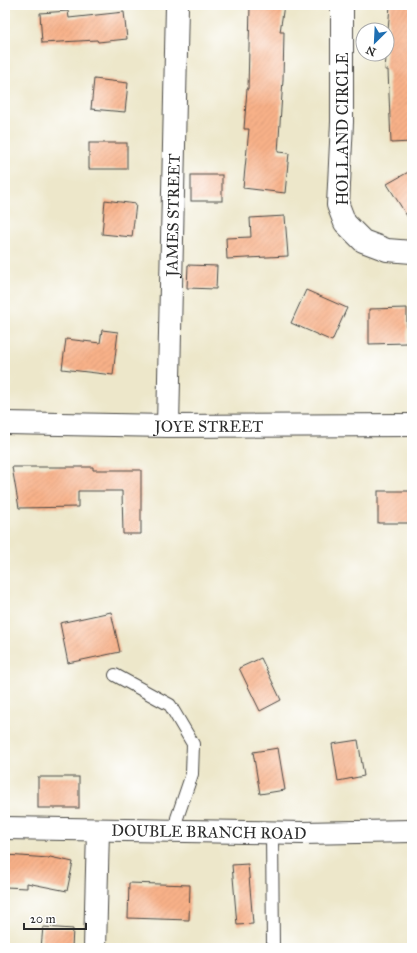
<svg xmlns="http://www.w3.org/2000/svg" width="417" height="953" font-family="'IM FELL Great Primer',serif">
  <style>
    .building { fill: url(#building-hatch) }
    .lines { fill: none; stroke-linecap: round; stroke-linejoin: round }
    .service-casing { stroke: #484743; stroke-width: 14 }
    .minor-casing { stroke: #484743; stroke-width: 24 }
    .service { stroke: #fff; stroke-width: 12 }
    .minor { stroke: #fff; stroke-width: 22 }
    .labels { text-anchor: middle; stroke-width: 3; stroke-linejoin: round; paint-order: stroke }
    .street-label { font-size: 16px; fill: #2b2b2b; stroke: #fff }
  </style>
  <defs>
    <pattern id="building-hatch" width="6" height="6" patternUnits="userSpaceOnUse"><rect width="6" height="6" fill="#f8b188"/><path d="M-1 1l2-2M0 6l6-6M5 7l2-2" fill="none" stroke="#d59876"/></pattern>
  </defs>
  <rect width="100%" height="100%" fill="#fff"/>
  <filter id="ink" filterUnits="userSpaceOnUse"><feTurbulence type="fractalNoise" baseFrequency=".025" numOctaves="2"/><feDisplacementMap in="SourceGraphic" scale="8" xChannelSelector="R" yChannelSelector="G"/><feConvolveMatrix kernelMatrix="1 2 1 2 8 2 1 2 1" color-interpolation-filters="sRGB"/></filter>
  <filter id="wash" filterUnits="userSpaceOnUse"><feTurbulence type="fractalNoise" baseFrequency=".012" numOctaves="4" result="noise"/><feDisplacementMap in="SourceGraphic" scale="16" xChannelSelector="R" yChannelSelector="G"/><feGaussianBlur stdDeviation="0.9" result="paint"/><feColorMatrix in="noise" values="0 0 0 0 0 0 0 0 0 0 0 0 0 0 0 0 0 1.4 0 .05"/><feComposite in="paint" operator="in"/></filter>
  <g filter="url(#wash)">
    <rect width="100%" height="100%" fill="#ede7ca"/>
    <g id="blocks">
      <g class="building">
        <polygon points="250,5 284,5 280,32 284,32 283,80 278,152 289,153 285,193 243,188 249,129 244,129 247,89 248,89"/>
        <polygon points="390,5 412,5 412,142 391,143 388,70 385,70"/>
        <polygon points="68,11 69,18 124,12 127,39 98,42 97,40 42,43 40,13"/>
        <polygon points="94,79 128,83 125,112 91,109"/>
        <rect x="89" y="143" width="38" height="26"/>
        <polygon points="412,170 412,224 387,184"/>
        <rect x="191" y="175" width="31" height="26"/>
        <polygon points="105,200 136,204 132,237 102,234"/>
        <polygon points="285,216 288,256 227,259 226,238 251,237 250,218"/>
        <polygon points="188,265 217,266 216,289 187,288"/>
        <polygon points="306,290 347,308 332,341 291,323"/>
        <polygon points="407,308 407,343 369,344 369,309"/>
        <polygon points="102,330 118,332 113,375 62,369 66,339 100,343"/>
        <polygon points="12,467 93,467 93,470 141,470 141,534 123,534 122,491 78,491 78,507 19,508"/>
        <rect x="378" y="491" width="34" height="32"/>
        <polygon points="111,612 120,652 68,663 60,623"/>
        <polygon points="261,658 281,700 260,711 239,668"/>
        <polygon points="358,740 364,776 338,781 332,744"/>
        <polygon points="278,748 285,790 260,794 253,752"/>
        <rect x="38" y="777" width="41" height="31"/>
        <polygon points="6,855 49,858 50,857 73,862 67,891 27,883 27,888 5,887"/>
        <polygon points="248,864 253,924 237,925 232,865"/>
        <polygon points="129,883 190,885 189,920 128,918"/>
        <polygon points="43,927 73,929 72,948 41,948"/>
      </g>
    </g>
  </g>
  <g filter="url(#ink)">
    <use href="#blocks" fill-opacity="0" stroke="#484743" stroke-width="1"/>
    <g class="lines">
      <defs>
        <g id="service">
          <polyline points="115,675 170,705 193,744 192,774 177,818 176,831"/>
          <polyline points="272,833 273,948"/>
        </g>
        <g id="minor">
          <polyline points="342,5 342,122 338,205 345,223 363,241 387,250 412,252"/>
          <path id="s1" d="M 5,423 L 168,426 L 412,425"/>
          <path id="s2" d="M 168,426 L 177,5"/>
          <path id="s3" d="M 5,828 L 302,833 L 412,831"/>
          <polyline points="95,948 98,830"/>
        </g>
      </defs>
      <use href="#service" class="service-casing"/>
      <use href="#minor" class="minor-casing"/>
      <use href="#service" class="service"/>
      <use href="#minor" class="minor"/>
    </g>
  </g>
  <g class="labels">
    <g class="street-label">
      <text transform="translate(342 129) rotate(-90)" y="6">HOLLAND CIRCLE</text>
      <text dy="6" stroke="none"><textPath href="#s2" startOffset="211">JAMES STREET</textPath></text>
      <text dy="6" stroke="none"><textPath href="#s1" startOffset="204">JOYE STREET</textPath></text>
      <text dy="6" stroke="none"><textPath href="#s3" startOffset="204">DOUBLE BRANCH ROAD</textPath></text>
    </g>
  </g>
  <rect width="417" height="953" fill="none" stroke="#fff" stroke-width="20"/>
  <g transform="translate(375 42) rotate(204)"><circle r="19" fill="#ffffff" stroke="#aaaaaa"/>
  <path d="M0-3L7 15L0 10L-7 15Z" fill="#1f6fb2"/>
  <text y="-6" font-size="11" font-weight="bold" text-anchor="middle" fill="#2b2b2b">N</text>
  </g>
  <path d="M24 923v6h62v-6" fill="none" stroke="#2b2b2b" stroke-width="2"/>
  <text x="30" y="923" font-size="12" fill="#2b2b2b" stroke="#ffffff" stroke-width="3" paint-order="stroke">20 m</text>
</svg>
